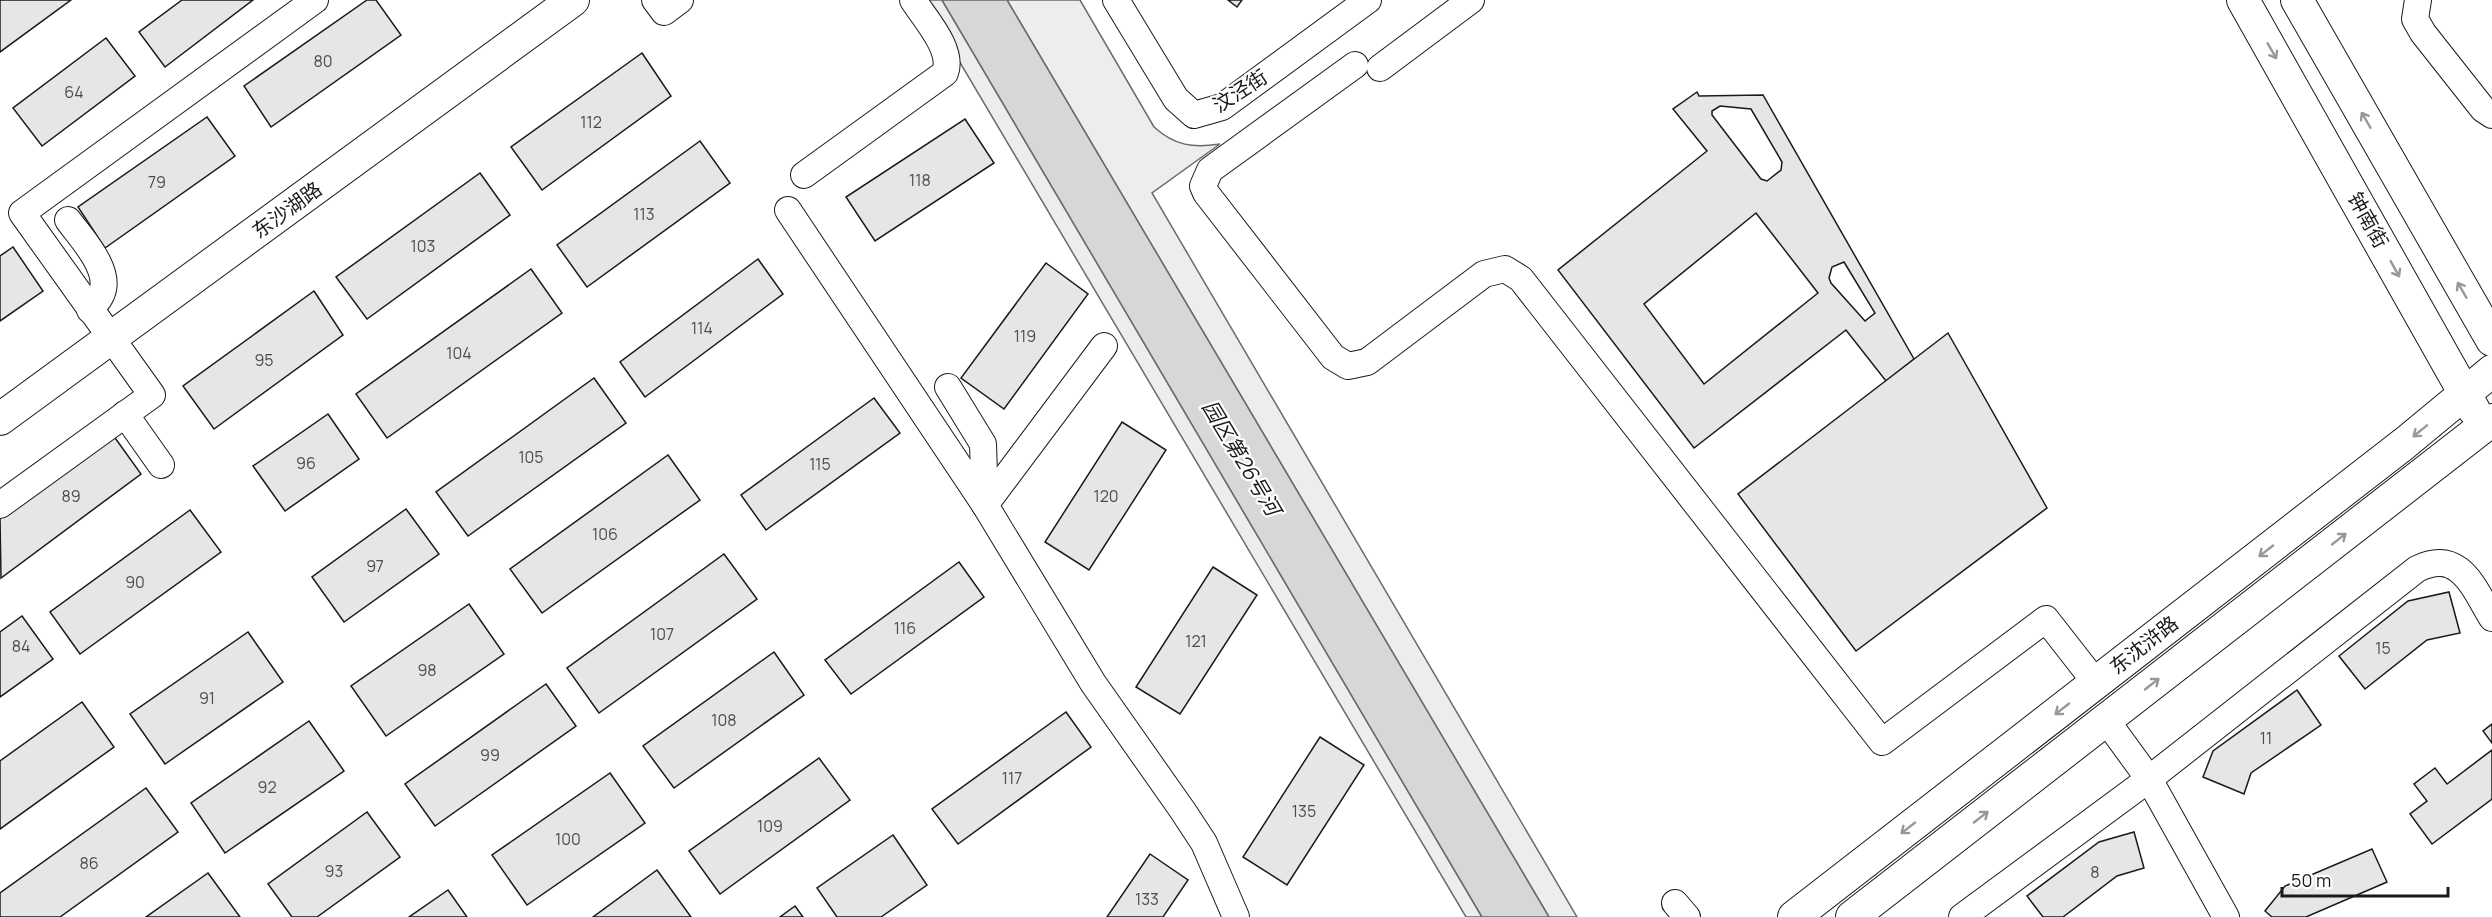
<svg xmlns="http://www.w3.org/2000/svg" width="2492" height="917" font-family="Manrope,'Noto Sans SC',sans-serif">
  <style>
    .green { fill: #ededed; stroke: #6a6a6a; stroke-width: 1.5 }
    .water { fill: #d7d7d7; stroke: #6a6a6a; stroke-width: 1.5 }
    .building { fill: #e6e6e6; stroke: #1a1a1a; stroke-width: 1.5; fill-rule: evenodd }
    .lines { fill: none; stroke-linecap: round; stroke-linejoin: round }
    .minor-casing { stroke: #1a1a1a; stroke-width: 28 }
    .major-casing { stroke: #1a1a1a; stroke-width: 34 }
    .minor { stroke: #fff; stroke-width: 26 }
    .major { stroke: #fff; stroke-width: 32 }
    .oneway { stroke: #989898 }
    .labels { text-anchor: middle; stroke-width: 4.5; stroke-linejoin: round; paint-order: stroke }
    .number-label { font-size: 16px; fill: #4d4d4d }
    .street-label { font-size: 20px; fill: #1a1a1a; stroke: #fff }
    .water-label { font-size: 21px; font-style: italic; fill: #1a1a1a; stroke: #fff }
  </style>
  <rect width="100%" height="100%" fill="#fff"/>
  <g class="green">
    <polygon points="923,0 942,0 1482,917 1466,917"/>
    <path d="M 1007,0 L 1080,0 L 1154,127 C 1175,146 1193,148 1220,144 L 1152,193 L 1577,917 L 1549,917 Z"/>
  </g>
  <polygon class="water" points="942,0 1007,0 1549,917 1482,917"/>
  <g class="building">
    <polygon points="0,0 71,0 0,52"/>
    <polygon points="182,0 253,0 165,67 139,32"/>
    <polygon points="367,0 376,0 401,35 271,127 244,86"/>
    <polygon points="1228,0 1242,0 1237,7"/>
    <polygon points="106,38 135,76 42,146 13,108"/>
    <polygon points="642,53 671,96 542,190 511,147"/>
    <path d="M 1697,92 L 1699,96 L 1763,95 L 1914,359 L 1886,381 L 1846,330 L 1694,448 L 1558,270 L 1707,151 L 1673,109 ZM 1720,106 L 1751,109 L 1782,162 L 1781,170 L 1767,181 L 1761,179 L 1712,115 L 1712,111 ZM 1756,213 L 1818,293 L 1704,384 L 1644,304 ZM 1844,262 L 1875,313 L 1865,321 L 1831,283 L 1829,278 L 1832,267 Z"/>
    <polygon points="207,117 235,156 105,248 78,207"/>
    <polygon points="965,119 994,163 875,241 846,197"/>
    <polygon points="700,141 730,183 587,287 557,245"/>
    <polygon points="480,173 510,215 367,319 336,277"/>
    <polygon points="13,247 43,291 0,321 0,256"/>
    <polygon points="758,259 783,294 645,397 620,362"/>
    <polygon points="1046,263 1088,294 1004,409 961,378"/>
    <polygon points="531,269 562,313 387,438 356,394"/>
    <polygon points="314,291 343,335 214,429 183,386"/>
    <polygon points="1948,333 2047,508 1856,651 1738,494"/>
    <polygon points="594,378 626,423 468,536 436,492"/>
    <polygon points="874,398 900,433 766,530 741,495"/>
    <polygon points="328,414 359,459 285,511 253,466"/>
    <polygon points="1122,422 1166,450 1089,570 1045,542"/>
    <polygon points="113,435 141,474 1,578 0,518"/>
    <polygon points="668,455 700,500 542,613 510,569"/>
    <polygon points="406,509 439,554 344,622 312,577"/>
    <polygon points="190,510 221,552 80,654 50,612"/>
    <polygon points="724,554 757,599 599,713 567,668"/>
    <polygon points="959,562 984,597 851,694 825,660"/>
    <polygon points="1213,567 1257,595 1180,714 1136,687"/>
    <polygon points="2449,592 2460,633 2427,640 2365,689 2339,656 2408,601"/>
    <polygon points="469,604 504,654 386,736 351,686"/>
    <polygon points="22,616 53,659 0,697 0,632"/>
    <polygon points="248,632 283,682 165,764 130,714"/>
    <polygon points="774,652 804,695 674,788 643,746"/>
    <polygon points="546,684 576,726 435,826 405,784"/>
    <polygon points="2297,690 2321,725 2251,773 2244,794 2203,777 2213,751"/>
    <polygon points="82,702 114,747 0,829 0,761"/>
    <polygon points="1066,712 1091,747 958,844 932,809"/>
    <polygon points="309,721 344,771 225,853 191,803"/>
    <polygon points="2492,724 2492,743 2483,731"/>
    <polygon points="1320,737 1364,765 1287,885 1243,857"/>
    <polygon points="2492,750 2492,799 2432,844 2410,814 2427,801 2414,784 2435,768 2447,784"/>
    <polygon points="819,758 850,800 720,894 689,851"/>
    <polygon points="610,773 645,823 527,905 492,855"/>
    <polygon points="146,788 178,832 60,917 0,917 0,893"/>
    <polygon points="367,812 400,857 317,917 292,917 268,884"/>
    <polygon points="2134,832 2144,868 2117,876 2063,917 2043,917 2027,896 2099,842"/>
    <polygon points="893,835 927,885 881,917 837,917 817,888"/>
    <polygon points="2372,849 2387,882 2306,917 2272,917 2265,911 2285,886"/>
    <polygon points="1150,854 1188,880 1163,917 1107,917"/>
    <polygon points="657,870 691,917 593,917"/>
    <polygon points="208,873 240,917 146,917"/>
    <polygon points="448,890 467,917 409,917"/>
    <polygon points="795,906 803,917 780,917"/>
  </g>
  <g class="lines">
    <defs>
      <g id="minor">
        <polyline points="655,0 664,12 680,0"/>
        <polyline points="1116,0 1176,99 1194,115 1222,107 1368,0"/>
        <polyline points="2418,0 2415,19 2423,33 2483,109 2492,115"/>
        <polyline points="1355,65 1210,170 1203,186 1206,193 1333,357 1348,366 1367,362 1484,274 1505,269 1521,279 1882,742 2046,619 2096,683"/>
        <polyline points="1380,68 1471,0"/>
        <path d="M 804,175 L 945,73 C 954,50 925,19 913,0"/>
        <polyline points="788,210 985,505 1093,683 1183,811 1204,843 1236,917"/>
        <path d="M 68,220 C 81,238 113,271 101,295 C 99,300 94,305 90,310"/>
        <polyline points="948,387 983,444 985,505"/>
        <polyline points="125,414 161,465"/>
        <polyline points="0,505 152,395 22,213 315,0"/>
        <polyline points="985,505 1104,346"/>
        <polyline points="2106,720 2149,779 2226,917"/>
        <polyline points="1675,903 1687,917"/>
        <path d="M 1962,917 L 2149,779 L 2417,569 C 2460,548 2473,587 2492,618"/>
      </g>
      <g id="major">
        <polyline points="2243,0 2474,410"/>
        <polyline points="2297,0 2492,340"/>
        <polyline points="0,419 573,0"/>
        <polyline points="1794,917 2405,443 2492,371"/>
        <polyline points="1852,917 2492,420"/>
      </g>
    </defs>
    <use href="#minor" class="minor-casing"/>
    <use href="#major" class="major-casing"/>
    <use href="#minor" class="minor"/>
    <use href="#major" class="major"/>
  </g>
  <defs><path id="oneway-shaft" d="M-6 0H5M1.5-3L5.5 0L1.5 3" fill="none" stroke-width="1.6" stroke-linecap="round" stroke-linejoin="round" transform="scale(1.5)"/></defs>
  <g class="oneway">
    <use href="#oneway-shaft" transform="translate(2272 51) rotate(60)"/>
    <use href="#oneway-shaft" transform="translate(2366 120) rotate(-120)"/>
    <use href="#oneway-shaft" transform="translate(2395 269) rotate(61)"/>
    <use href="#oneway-shaft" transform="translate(2462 290) rotate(-120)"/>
    <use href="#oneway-shaft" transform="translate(2420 431) rotate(141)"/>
    <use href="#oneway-shaft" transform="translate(2339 539) rotate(-38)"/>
    <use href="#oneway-shaft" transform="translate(2266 551) rotate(142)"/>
    <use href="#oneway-shaft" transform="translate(2152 684) rotate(-38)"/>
    <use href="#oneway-shaft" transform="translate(2062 709) rotate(142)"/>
    <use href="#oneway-shaft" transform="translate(1981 817) rotate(-38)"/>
    <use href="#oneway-shaft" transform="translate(1908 828) rotate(142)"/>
  </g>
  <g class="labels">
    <g class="number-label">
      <text x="323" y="67">80</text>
      <text x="74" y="98">64</text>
      <text x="591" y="128">112</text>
      <text x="920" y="186">118</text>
      <text x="157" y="188">79</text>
      <text x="644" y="220">113</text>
      <text x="423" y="252">103</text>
      <text x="702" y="334">114</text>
      <text x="1025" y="342">119</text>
      <text x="459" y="359">104</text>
      <text x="264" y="366">95</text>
      <text x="531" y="463">105</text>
      <text x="306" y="469">96</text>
      <text x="820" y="470">115</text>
      <text x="71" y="502">89</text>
      <text x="1106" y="502">120</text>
      <text x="605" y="540">106</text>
      <text x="375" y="572">97</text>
      <text x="135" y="588">90</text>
      <text x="905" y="634">116</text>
      <text x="662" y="640">107</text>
      <text x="1196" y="647">121</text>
      <text x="21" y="652">84</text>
      <text x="2383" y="654">15</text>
      <text x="427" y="676">98</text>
      <text x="207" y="704">91</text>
      <text x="724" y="726">108</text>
      <text x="2266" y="744">11</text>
      <text x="490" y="761">99</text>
      <text x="1012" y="784">117</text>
      <text x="267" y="793">92</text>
      <text x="1304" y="817">135</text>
      <text x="770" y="832">109</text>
      <text x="568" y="845">100</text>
      <text x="89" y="869">86</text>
      <text x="334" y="877">93</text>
      <text x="2095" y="878">8</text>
      <text x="1147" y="905">133</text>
    </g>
    <g class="street-label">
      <text transform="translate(1240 91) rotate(-33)" y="7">汶泾街</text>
      <text transform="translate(287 210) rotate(-36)" y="7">东沙湖路</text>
      <text transform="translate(2368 220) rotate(61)" y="7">钟南街</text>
      <text transform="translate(2144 645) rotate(-38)" y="7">东沈浒路</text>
    </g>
    <g class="water-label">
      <text transform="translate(1241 458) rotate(59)" y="7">园区第26号河</text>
    </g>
  </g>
  <path d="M2282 887v9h166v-9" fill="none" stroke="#1a1a1a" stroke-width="3"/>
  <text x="2291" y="887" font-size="18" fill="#1a1a1a" stroke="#ffffff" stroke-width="4.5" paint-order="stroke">50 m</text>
</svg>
